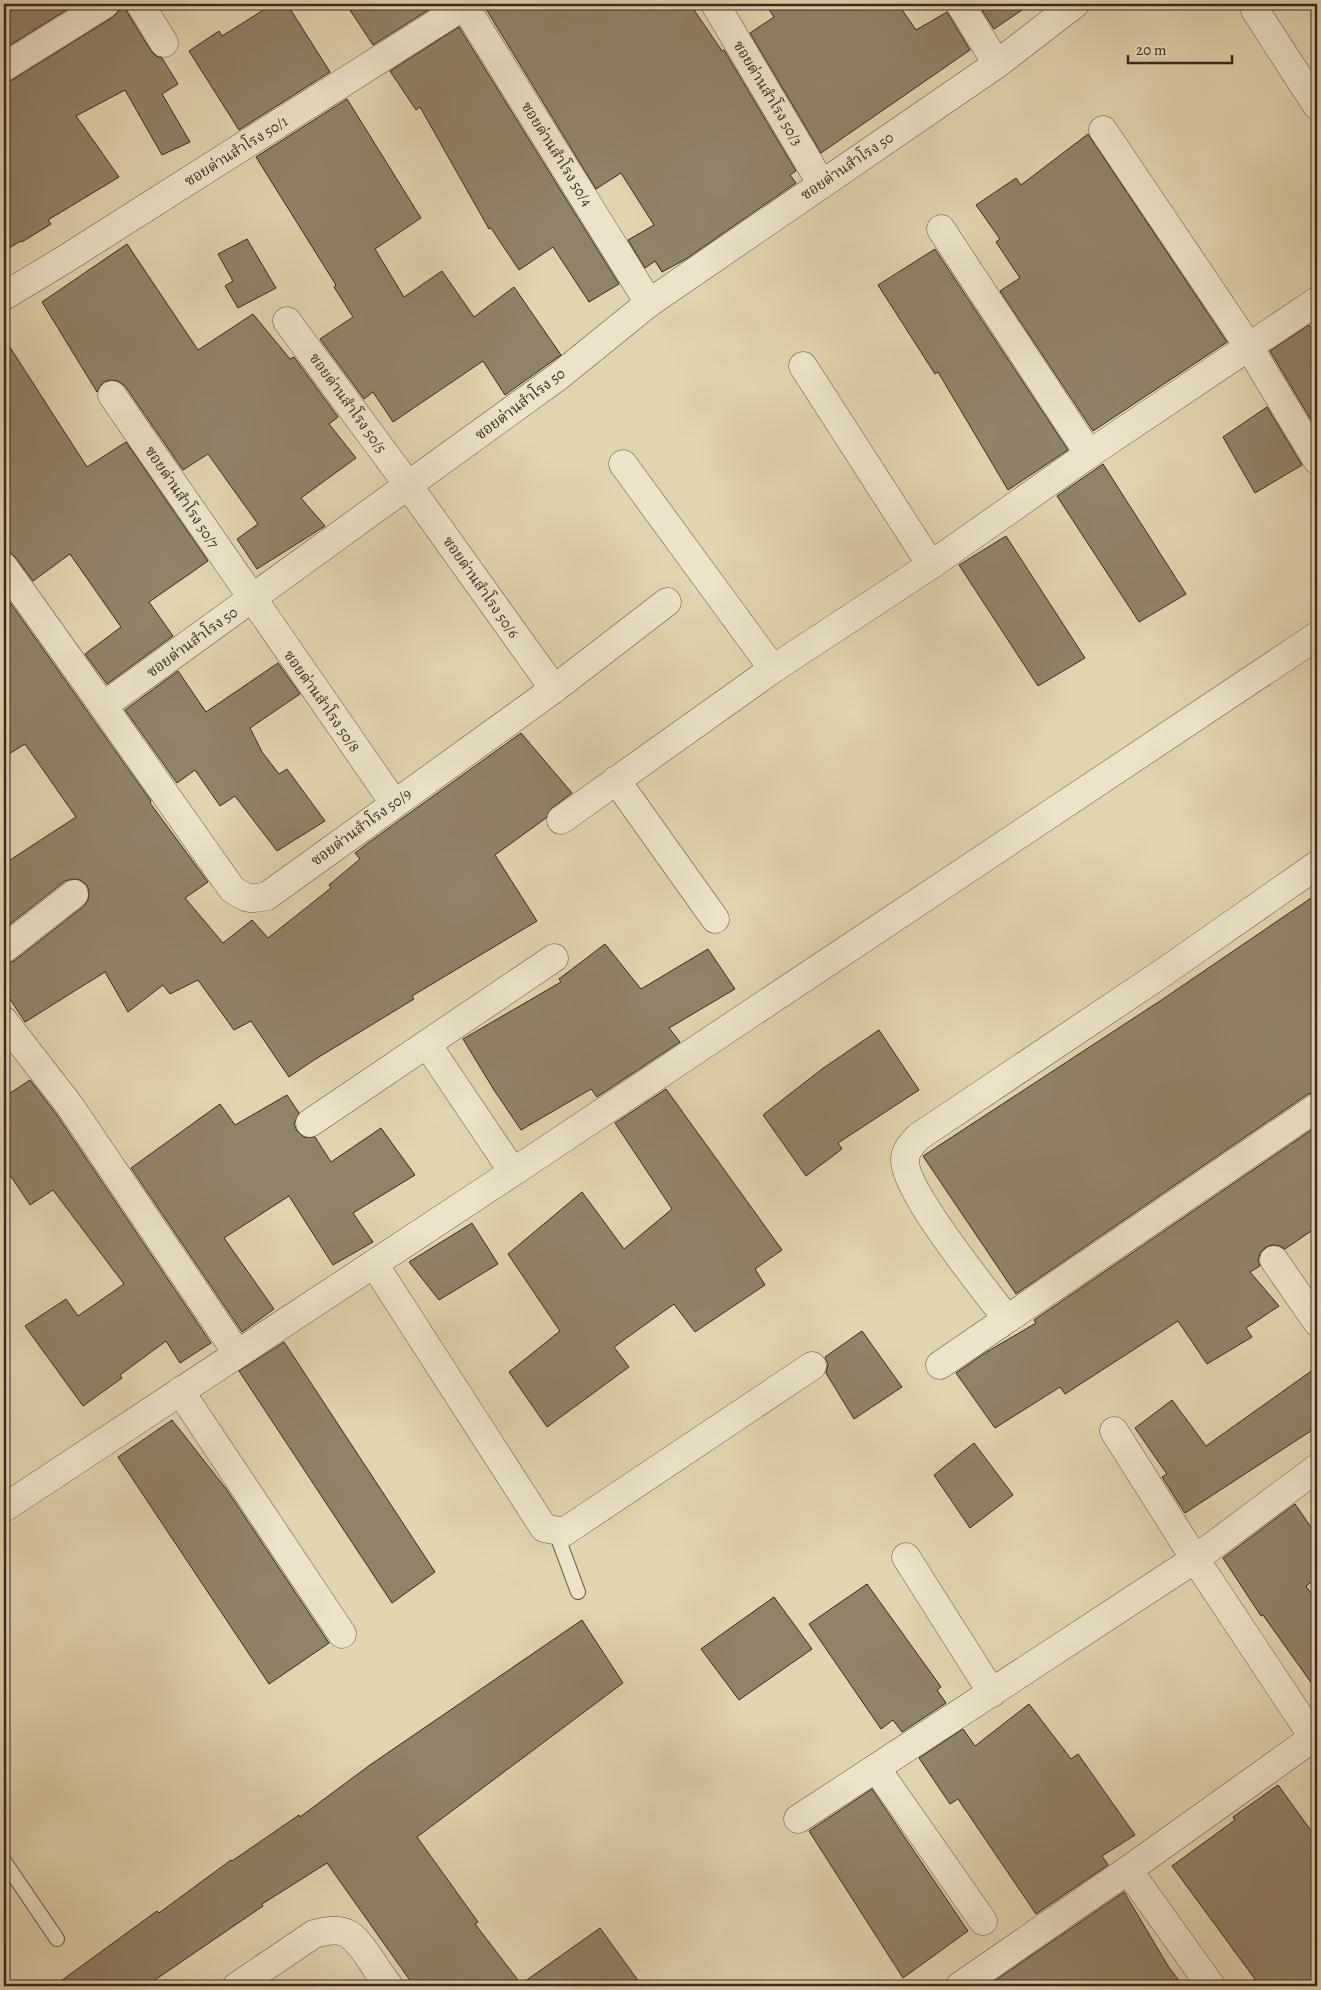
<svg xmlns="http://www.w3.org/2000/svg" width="1321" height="1990" font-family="Alegreya,'Noto Serif Thai',serif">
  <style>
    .building { fill: #91826a; stroke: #3a2921 }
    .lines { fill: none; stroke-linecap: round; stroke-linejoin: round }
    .lane-casing { stroke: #645444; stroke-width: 16 }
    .street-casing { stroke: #645444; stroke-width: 29 }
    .lane { stroke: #ece3ca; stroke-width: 14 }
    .street { stroke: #ece3ca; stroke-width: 28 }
    .labels { text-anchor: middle; stroke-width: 4; stroke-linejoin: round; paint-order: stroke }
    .street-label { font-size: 15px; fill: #3a2921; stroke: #ece3ca }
  </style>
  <rect width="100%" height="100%" fill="#e1d4ae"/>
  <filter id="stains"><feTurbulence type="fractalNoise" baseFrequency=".004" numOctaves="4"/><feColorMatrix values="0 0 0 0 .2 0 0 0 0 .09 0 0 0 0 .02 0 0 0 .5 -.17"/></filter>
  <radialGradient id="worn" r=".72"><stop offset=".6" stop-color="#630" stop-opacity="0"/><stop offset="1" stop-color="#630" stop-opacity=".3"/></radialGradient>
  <g class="building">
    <polygon points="4,4 76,4 4,49"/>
    <polygon points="121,4 124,4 127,12 151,51 156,56 162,58 178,84 162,94 190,142 162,155 125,90 76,116 119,177 48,220 51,224 22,242 21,241 4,251 4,82 12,80 113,17 118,12"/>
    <polygon points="273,4 287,4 330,72 239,130 189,51 219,31 222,36"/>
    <polygon points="346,4 438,4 373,45"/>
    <polygon points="483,4 690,4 722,51 724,50 796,171 790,175 796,183 686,259 662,272 655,261 645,268 628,240 654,225 621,173 596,189"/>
    <polygon points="765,4 898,4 916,30 947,12 970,50 821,153 750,33 774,17"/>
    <polygon points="978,4 1031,4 994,29"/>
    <polygon points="459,27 619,284 589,302 553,247 519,270 491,228 489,229 420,107 416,110 390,71"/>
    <polygon points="347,99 421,218 375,249 404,297 442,271 474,317 514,287 561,355 505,395 483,361 393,422 373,392 364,399 320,339 353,317 334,287 336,285 256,157"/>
    <polygon points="1088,134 1227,342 1093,431 1000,291 1020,278 996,242 1000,239 976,205 1016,178 1021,185"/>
    <polygon points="247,239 276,288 238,308 225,286 233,281 218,254"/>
    <polygon points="127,244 198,350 253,314 290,359 294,357 338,417 329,424 356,458 301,498 325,526 257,569 237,539 258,524 208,454 183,470 125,386 118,381 110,380 103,382 97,392 42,302"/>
    <polygon points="935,249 1068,450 1008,490 938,372 935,374 878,285"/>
    <polygon points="1309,325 1317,337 1317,430 1270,351"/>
    <polygon points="4,338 87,467 126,442 208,561 149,602 173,636 107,684 85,654 121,627 70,554 33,581 16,558 11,553 4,552"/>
    <polygon points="1267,407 1302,465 1255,493 1223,437"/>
    <polygon points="1103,464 1186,594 1139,622 1057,496"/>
    <polygon points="1006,536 1085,658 1038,686 959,565"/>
    <polygon points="4,594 151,801 150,803 208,882 185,898 223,943 252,920 268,938 331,888 329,885 360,859 355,853 368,843 521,733 572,793 552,808 546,818 495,855 537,921 412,996 414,999 314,1060 289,1077 251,1021 234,1030 198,980 170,994 163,985 128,1012 105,972 25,1022 4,990 4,964 14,961 84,906 88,900 89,892 87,885 80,880 72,879 65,881 4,929 4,864 76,817 25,744 4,757"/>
    <polygon points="278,663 300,694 250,728 262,752 279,774 287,769 325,821 277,851 235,796 220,806 195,770 177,783 125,710 178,671 206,712"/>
    <polygon points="1317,894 1317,1092 1308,1094 1016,1294 923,1156 1163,999"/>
    <polygon points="605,944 641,989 708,949 735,989 669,1028 680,1042 597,1097 591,1089 521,1130 494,1090 463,1039 561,982 559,979"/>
    <polygon points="879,1030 919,1090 838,1143 842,1149 806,1176 763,1115 822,1069"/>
    <polygon points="30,1080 57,1115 211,1343 180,1363 166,1341 120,1375 122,1378 83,1406 25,1326 66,1299 78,1316 124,1284 53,1190 30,1205 4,1166 4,1097"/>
    <polygon points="666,1089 782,1250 755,1269 765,1285 695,1332 674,1304 614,1347 629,1367 547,1427 509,1372 560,1331 508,1254 582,1192 624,1249 672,1209 615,1123"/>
    <polygon points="287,1095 299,1113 294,1124 297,1131 304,1137 315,1137 331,1162 381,1128 415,1175 353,1213 373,1242 333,1265 289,1196 224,1238 274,1309 242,1332 131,1168 220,1104 235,1125"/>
    <polygon points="1317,1126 1317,1227 1285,1249 1280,1246 1272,1245 1266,1247 1260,1253 1258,1261 1260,1266 1250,1272 1279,1306 1246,1328 1252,1337 1207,1364 1178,1321 1065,1394 1060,1387 995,1428 956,1373 985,1353 1036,1323 1034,1320"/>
    <polygon points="472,1223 498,1264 439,1300 409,1262"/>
    <polygon points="862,1331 902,1387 854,1419 826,1373 828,1364 825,1357"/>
    <polygon points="284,1342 435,1572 392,1603 239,1371"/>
    <polygon points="1317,1367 1317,1427 1185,1513 1162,1477 1167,1474 1135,1428 1172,1400 1206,1446"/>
    <polygon points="172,1420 227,1490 329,1643 269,1684 118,1457"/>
    <polygon points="974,1443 1013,1495 970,1528 934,1475"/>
    <polygon points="1295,1504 1317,1536 1317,1578 1306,1586 1317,1602 1317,1691 1263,1615 1261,1616 1223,1558"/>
    <polygon points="867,1584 941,1687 937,1690 946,1703 902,1732 893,1720 881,1729 809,1624"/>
    <polygon points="774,1597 812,1649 739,1700 701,1649"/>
    <polygon points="582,1620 623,1683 417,1837 478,1922 475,1924 521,1984 600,1928 642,1986 414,1986 327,1863 262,1904 263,1906 146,1986 54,1986 157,1911 159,1913 231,1860 232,1861 299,1815 300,1817 370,1765"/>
    <polygon points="1029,1704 1071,1759 1078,1754 1135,1835 1102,1856 1108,1865 1036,1914 958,1799 950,1804 919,1758 963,1729 975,1746"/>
    <polygon points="1278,1785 1317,1839 1317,1986 1260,1986 1172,1866 1235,1820 1233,1817"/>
    <polygon points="872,1789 968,1931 903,1978 809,1831"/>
    <polygon points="1124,1892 1168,1966 1183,1986 987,1986"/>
  </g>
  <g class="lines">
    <defs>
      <g id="lane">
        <polyline points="555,1530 578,1592"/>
        <polyline points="4,1861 57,1939"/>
      </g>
      <g id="street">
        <polyline points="140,4 164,43"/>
        <polyline points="715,4 821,183"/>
        <polyline points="960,4 997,64"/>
        <polyline points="464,5 649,303"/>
        <polyline points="1255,10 1317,106"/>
        <polyline points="4,67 105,4"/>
        <polyline points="1103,130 1249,347 1317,460"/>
        <polyline points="941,229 1089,454"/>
        <polyline points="4,296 62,261 467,4"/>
        <polyline points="287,321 408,485 554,689"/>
        <polyline points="803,366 931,565"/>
        <polyline points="112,395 394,803"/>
        <polyline points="623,464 773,669"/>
        <polyline points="4,567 103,706 559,376 649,303 997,64 1075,4"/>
        <path d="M 103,706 L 232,889 C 246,899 250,900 267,896 L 554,689 L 667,602"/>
        <polyline points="616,780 715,919"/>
        <polyline points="561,820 773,669 931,565 1089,454 1317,301"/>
        <polyline points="4,949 74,894"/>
        <polyline points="4,1021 70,1106 237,1353"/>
        <polyline points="427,1044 513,1172"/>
        <polyline points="310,1123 554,958"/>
        <polyline points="1274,1260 1317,1322"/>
        <polyline points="374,1264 544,1528 564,1532 812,1366"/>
        <path d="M 1007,1319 C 985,1290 904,1191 905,1160 C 905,1150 912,1144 918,1137 L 1161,974 L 1317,865"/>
        <polyline points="940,1365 1317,1107"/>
        <polyline points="180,1391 342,1634"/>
        <polyline points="1114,1431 1195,1559 1317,1743"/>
        <polyline points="4,1508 513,1172 1317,636"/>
        <polyline points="906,1557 992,1693"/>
        <polyline points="876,1768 983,1921"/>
        <polyline points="798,1819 1195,1559 1317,1468"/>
        <polyline points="1128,1870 1211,1986"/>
        <path d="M 237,1986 L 314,1934 C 345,1925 352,1933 369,1957 C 375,1967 382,1977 389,1986"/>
        <polyline points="960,1986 1128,1870 1317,1735"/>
      </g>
    </defs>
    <use href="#lane" class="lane-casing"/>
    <use href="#street" class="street-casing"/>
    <use href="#lane" class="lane"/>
    <use href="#street" class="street"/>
  </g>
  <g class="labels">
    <g class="street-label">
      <text transform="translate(768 93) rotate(59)" y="5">ซอยด่านสำโรง 50/3</text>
      <text transform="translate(236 151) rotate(-32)" y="5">ซอยด่านสำโรง 50/1</text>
      <text transform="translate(557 154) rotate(58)" y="5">ซอยด่านสำโรง 50/4</text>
      <text transform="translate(847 166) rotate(-34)" y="5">ซอยด่านสำโรง 50</text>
      <text transform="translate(348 403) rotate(54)" y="5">ซอยด่านสำโรง 50/5</text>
      <text transform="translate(520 404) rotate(-37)" y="5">ซอยด่านสำโรง 50</text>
      <text transform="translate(182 497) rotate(56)" y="5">ซอยด่านสำโรง 50/7</text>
      <text transform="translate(481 587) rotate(55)" y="5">ซอยด่านสำโรง 50/6</text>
      <text transform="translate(192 642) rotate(-36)" y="5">ซอยด่านสำโรง 50</text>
      <text transform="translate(322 701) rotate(55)" y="5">ซอยด่านสำโรง 50/8</text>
      <text transform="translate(361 827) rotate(-36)" y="5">ซอยด่านสำโรง 50/9</text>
    </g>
  </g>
  <rect width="1321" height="1990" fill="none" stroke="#e1d4ae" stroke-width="20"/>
  <rect x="5" y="5" width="1311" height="1980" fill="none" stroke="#3a2921" stroke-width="2.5"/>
  <rect x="10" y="10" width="1301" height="1970" fill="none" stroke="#3a2921"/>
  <path d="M1128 55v8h104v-8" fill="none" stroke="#3a2921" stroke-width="2.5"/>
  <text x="1136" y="55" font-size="15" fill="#3a2921" stroke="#ece3ca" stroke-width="4" paint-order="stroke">20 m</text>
  <rect width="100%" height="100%" filter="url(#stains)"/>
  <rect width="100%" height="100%" fill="url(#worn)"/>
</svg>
